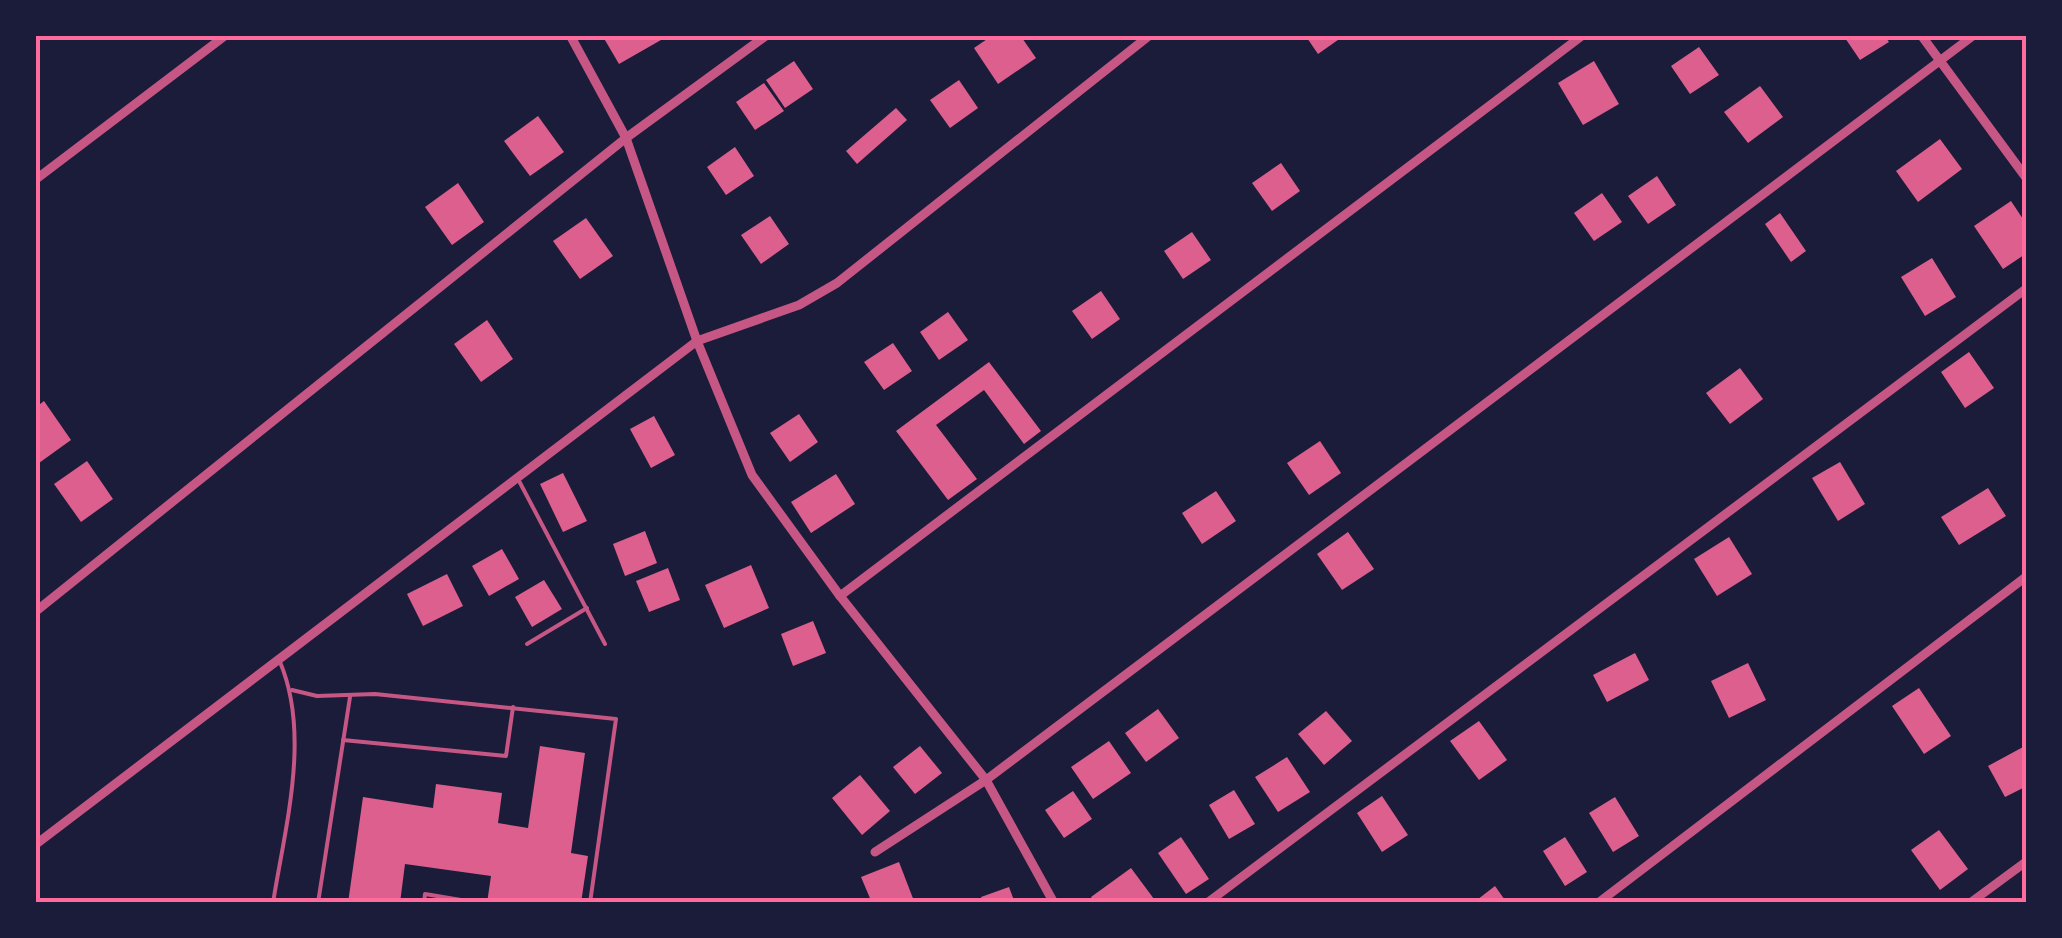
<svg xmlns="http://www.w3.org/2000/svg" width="2062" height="938" font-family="Overpass,sans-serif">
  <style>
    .building { fill: #dd5f8e }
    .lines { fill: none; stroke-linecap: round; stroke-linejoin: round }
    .service { stroke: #c65784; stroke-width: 4 }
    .minor { stroke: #c65784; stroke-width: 9 }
    .neatline { fill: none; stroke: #ff6b9d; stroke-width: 4 }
  </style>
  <rect width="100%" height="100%" fill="#1b1b3a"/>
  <g class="building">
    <polygon points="602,35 658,35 661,40 619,64"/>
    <polygon points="993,35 1020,35 1036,58 998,84 974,48"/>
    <polygon points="1305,35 1345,35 1318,54"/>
    <polygon points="1843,35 1884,35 1889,42 1860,60"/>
    <polygon points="1699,47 1719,75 1690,94 1671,66"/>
    <polygon points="794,61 813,89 785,108 766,80"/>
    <polygon points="1594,61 1619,104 1583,125 1558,83"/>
    <polygon points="959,80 978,108 950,128 930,100"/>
    <polygon points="764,83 784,111 755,130 736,102"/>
    <polygon points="1760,86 1783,117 1748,143 1724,112"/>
    <polygon points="896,108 907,120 857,164 846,151"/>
    <polygon points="538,116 564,152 530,176 504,141"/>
    <polygon points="1940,139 1962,169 1918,202 1896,171"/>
    <polygon points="735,147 754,176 726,195 707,167"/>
    <polygon points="1281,163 1300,191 1272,211 1252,183"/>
    <polygon points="1657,176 1676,205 1648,224 1628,196"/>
    <polygon points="458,183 484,222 452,245 425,207"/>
    <polygon points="1602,193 1622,222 1594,241 1574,213"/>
    <polygon points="2011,201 2027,225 2027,253 2003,269 1974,226"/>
    <polygon points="1780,213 1806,251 1791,262 1765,224"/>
    <polygon points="770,216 789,244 761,264 741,235"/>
    <polygon points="586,218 613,256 580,279 553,241"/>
    <polygon points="1192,232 1211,260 1183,279 1164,251"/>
    <polygon points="1932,258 1956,297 1925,316 1901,277"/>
    <polygon points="1101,291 1120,319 1092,339 1072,311"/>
    <polygon points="948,312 968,340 939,360 920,332"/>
    <polygon points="487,320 513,359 481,382 454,344"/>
    <polygon points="893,343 912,371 884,390 864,362"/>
    <polygon points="1969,352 1994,388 1965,408 1941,372"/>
    <polygon points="989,362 1041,431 1024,444 984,390 936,425 977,479 948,500 896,431"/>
    <polygon points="1740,368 1763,399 1730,424 1706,393"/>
    <polygon points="44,401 71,440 39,463 35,408"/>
    <polygon points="799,414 818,442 790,462 770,433"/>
    <polygon points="654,416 675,455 651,468 630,429"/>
    <polygon points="1320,441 1341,473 1309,495 1287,463"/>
    <polygon points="87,461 113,499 81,522 54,484"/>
    <polygon points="1840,462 1865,504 1838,521 1812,478"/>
    <polygon points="563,473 587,521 563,532 540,484"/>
    <polygon points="836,474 855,504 811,533 791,502"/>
    <polygon points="1988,488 2006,516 1959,545 1941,517"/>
    <polygon points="1216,491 1236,521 1202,544 1182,513"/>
    <polygon points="645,531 657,563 625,576 613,544"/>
    <polygon points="1348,532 1374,569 1342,590 1317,554"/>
    <polygon points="1729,537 1752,574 1717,596 1694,559"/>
    <polygon points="502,549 519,579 489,596 472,566"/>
    <polygon points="751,565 769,608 724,628 705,585"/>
    <polygon points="668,568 680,600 649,612 636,581"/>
    <polygon points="447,574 463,606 423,626 407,594"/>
    <polygon points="544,580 562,609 532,627 515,597"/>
    <polygon points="813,621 826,653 793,666 781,634"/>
    <polygon points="1635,653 1649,680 1607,702 1593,675"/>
    <polygon points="1748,663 1766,700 1729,718 1711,681"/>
    <polygon points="1919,688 1951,736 1924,754 1892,706"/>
    <polygon points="1158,709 1179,738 1146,762 1125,733"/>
    <polygon points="1326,711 1352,741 1324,765 1298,734"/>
    <polygon points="1479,721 1507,760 1479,780 1450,741"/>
    <polygon points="1109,741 1131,773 1093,799 1071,767"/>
    <polygon points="540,746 585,753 571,853 588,856 581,903 487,903 491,876 405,864 400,903 348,903 363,797 433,808 436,784 502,793 498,823 528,828"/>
    <polygon points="920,746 942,773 915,794 893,767"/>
    <polygon points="2023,747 2027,786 2005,797 1988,766"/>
    <polygon points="1287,757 1310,792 1278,812 1255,777"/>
    <polygon points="860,775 890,811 862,835 832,798"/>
    <polygon points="1234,790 1255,824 1229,839 1209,805"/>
    <polygon points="1073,791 1092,819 1064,838 1045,810"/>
    <polygon points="1382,796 1408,835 1382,852 1357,813"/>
    <polygon points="1615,797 1639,836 1613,852 1589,813"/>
    <polygon points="1939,830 1968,869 1940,890 1911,850"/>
    <polygon points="1181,837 1209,879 1186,894 1158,853"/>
    <polygon points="1565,837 1587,872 1565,886 1543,851"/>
    <polygon points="899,862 914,901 872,903 861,877"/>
    <polygon points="1131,868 1154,899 1148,903 1095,903 1091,897"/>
    <polygon points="1495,886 1507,903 1473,903"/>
    <polygon points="1009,887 1015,903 983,903 981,897"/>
  </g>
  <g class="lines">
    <g class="service">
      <polyline points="518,479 605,644"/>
      <polyline points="527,644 587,608"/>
      <polyline points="292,690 317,696 375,694 616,719 590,903"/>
      <polyline points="343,740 506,756 513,707"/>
      <path d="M 273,903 C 285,827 311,735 280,662"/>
      <polyline points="318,903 350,697"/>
      <polyline points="424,903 425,894 479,903"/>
    </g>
    <g class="minor">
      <polyline points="570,35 626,138 697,341 752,475 840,596 986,780 1054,903"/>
      <polyline points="1921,35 2027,179"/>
      <polyline points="35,180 226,35"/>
      <polyline points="840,596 1583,35"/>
      <polyline points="35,612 626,138 767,35"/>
      <polyline points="35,845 697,341 799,305 837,283 1150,35"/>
      <polyline points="875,852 986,780 1974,35"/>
      <polyline points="1207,903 2027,288"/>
      <polyline points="1598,903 2027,576"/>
      <polyline points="1970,903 2027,861"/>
    </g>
  </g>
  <rect width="2062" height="938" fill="none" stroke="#1b1b3a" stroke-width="75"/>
  <rect x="38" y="38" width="1986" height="862" class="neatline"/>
</svg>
